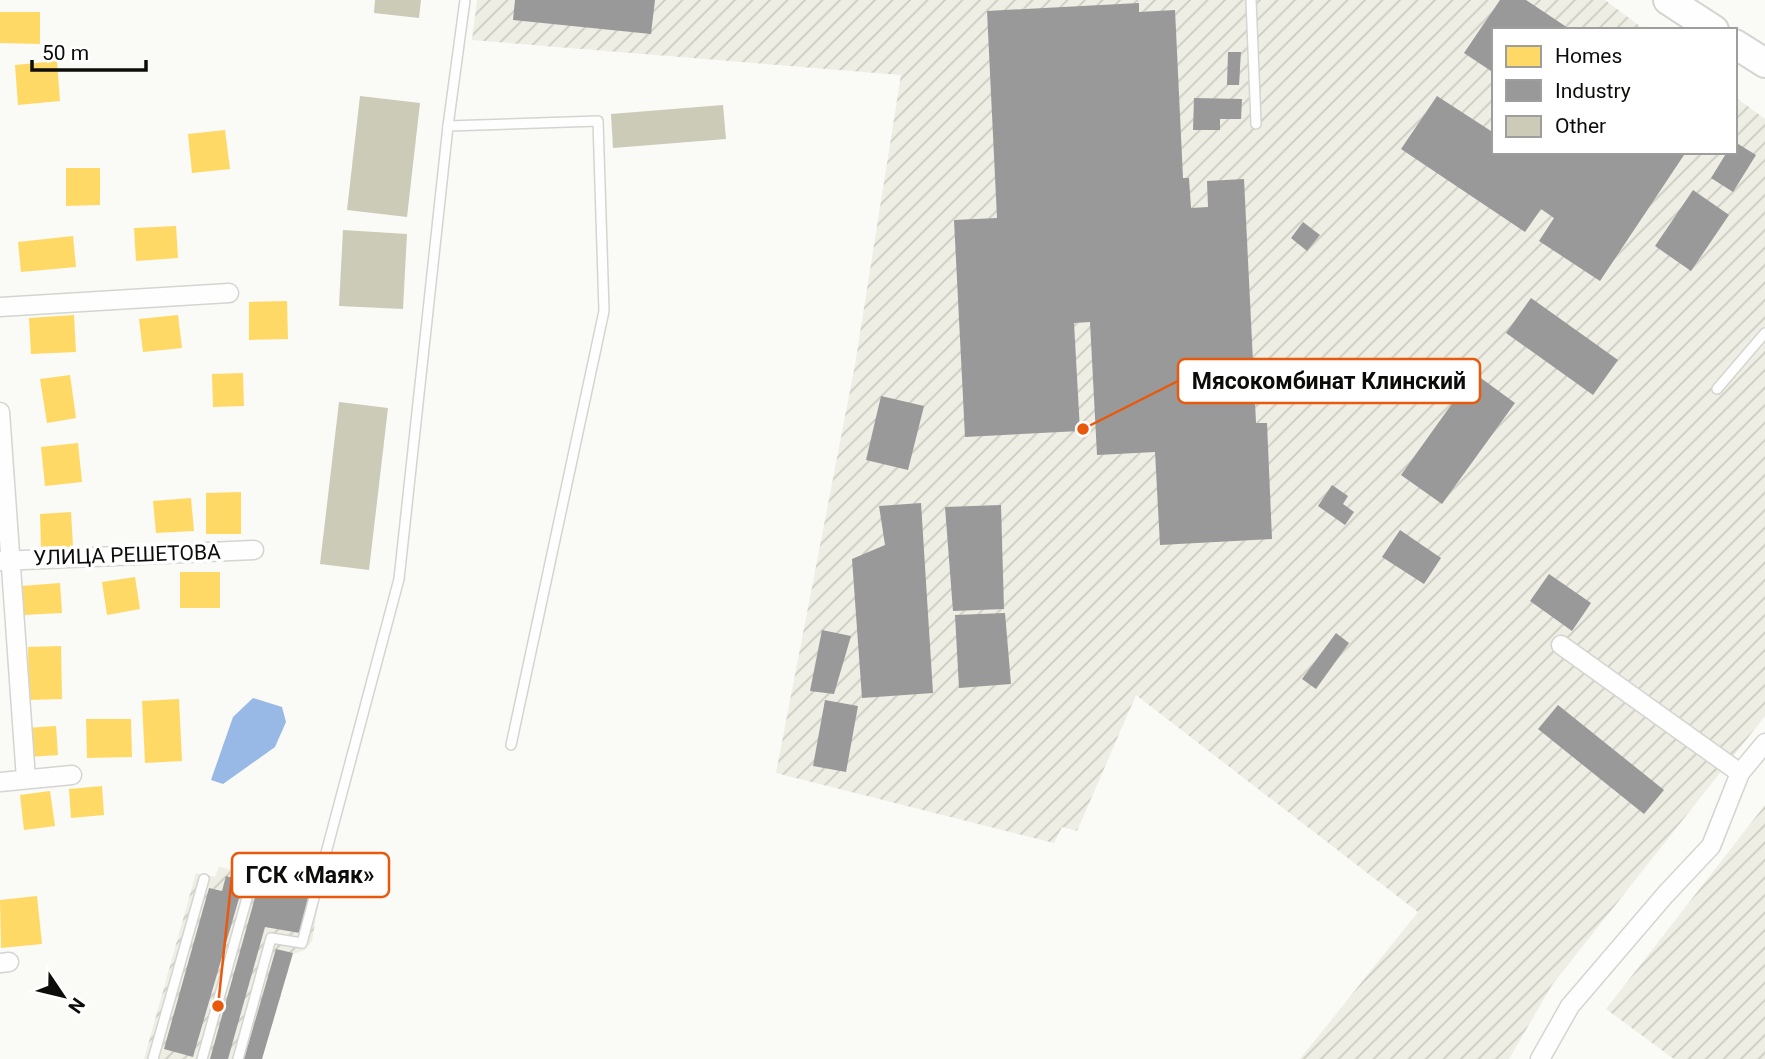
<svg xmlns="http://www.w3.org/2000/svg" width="1765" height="1059" font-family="Roboto,sans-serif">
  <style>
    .industrial { fill: url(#industrial-furrows) }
    .water { fill: #98b8e5 }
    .homes { fill: #ffd966 }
    .industry { fill: #999 }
    .building { fill: #cccbb8 }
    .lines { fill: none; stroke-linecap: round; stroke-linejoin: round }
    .service-casing { stroke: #d4d4d1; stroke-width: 12 }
    .minor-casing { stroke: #d4d4d1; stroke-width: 21 }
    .trunk-casing { stroke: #d4d4d1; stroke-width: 32 }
    .service { stroke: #fefefe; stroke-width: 9 }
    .minor { stroke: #fefefe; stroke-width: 18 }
    .trunk { stroke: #fefefe; stroke-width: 28 }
    .labels { text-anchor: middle; stroke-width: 7; stroke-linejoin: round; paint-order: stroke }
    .street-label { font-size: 21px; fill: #0c0c0a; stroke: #fff }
    .leader { fill: none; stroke: #e8590c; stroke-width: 2.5 }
    .callout-dot { fill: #e8590c; stroke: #fff; stroke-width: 2.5 }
    .callout { fill: #fff; stroke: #e8590c; stroke-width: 2.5 }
    .callout-label { font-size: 23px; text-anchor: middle; font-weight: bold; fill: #0c0c0a }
  </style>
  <defs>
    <pattern id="industrial-furrows" width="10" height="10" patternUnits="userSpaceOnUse" patternTransform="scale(1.75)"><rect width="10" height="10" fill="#eeeee4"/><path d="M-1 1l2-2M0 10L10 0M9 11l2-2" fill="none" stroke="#cbcbc2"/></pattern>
  </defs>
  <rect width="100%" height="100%" fill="#fafaf6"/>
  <g class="industrial">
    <polygon points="477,0 1605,0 1645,30 1494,30 1494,152 1735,152 1735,97 1765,119 1765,716 1552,985 1509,1059 1300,1059 1418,912 1136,695 1077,831 1062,827 1054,843 776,773 855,365 901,75 472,40"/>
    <polygon points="1765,805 1765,1059 1674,1059 1606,1009"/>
    <polygon points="219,867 321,887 312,941 305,950 293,954 262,1059 144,1059 196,873 215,877"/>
  </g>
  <polygon class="water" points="253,698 282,707 286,722 275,747 223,784 211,780 233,717"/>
  <g class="homes">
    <polygon points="0,12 40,12 40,44 0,43"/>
    <polygon points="57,61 60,101 18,105 15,65"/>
    <polygon points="225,130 230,169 192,173 188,134"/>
    <polygon points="66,168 100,168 100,205 66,206"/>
    <polygon points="176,226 178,258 136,261 134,228"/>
    <polygon points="73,236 76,267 21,272 18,242"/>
    <polygon points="287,301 288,339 249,340 249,302"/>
    <polygon points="74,315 76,352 31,354 29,318"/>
    <polygon points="178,315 182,348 143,352 139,319"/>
    <polygon points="243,373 244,406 213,407 212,374"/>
    <polygon points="70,375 76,418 47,423 40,379"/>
    <polygon points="78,443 82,482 45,486 41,447"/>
    <polygon points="241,492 241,534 206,534 206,493"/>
    <polygon points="191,498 194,531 156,533 153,501"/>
    <polygon points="71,512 73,547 41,548 40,514"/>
    <rect x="180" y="572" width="40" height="36"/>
    <polygon points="135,577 140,609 107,615 102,582"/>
    <polygon points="60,583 62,613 23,615 21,586"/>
    <polygon points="61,646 62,699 29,700 28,647"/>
    <polygon points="179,699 182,761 145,763 142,701"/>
    <polygon points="86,719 131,719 132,757 87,758"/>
    <polygon points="56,726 58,755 28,757 26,728"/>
    <polygon points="102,786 104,815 71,818 69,789"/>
    <polygon points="50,791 55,826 24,830 20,795"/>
    <polygon points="37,896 42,944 1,948 0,900"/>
  </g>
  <g class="industry">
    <polygon points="515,0 655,0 651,34 513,20"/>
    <polygon points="1500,0 1526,0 1571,30 1494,30 1494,73 1464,53"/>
    <polygon points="1139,3 1139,12 1175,10 1183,178 1189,178 1191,208 1208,207 1207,181 1244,179 1256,423 1267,423 1272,539 1160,545 1155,452 1097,455 1090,322 1074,323 1080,431 965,437 954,220 997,218 987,11"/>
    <polygon points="1228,52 1241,52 1239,85 1227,85"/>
    <polygon points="1437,96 1494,133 1494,152 1522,152 1526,155 1528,152 1686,152 1600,281 1539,241 1554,218 1541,209 1525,232 1401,149"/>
    <polygon points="1194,98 1242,99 1241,119 1220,119 1220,130 1193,130"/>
    <polygon points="1735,142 1756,155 1733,192 1711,178 1727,152 1735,152"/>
    <polygon points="1693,190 1729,215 1691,271 1655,246"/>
    <polygon points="1303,222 1320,235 1307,251 1291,238"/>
    <polygon points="1531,298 1618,360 1593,395 1506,333"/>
    <polygon points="1474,373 1515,403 1442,504 1401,475"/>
    <polygon points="881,396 924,406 908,470 866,460"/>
    <polygon points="1332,485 1348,496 1343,504 1354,512 1345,525 1318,506"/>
    <polygon points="921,503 933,693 862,698 852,559 885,545 879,506"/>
    <polygon points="1001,505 1004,609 953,611 945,507"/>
    <polygon points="1400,530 1441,558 1424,584 1382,557"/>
    <polygon points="1549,574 1591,603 1572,631 1530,601"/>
    <polygon points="1005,613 1011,684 959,688 955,615"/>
    <polygon points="822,630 851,636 834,694 810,691"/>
    <polygon points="1336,633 1349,643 1316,689 1302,679"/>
    <polygon points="825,700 858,706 846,772 813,766"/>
    <polygon points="1558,705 1664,790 1644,814 1538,729"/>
    <polygon points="226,876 244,881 193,1057 164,1049 209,888 222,891"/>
    <polygon points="261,876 311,885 300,933 265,927 228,1059 210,1059"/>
    <polygon points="276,949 293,953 262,1059 244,1059"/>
  </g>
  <g class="building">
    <polygon points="375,0 421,0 419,18 374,13"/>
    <polygon points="360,96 420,103 407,217 347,210"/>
    <polygon points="723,105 726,139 613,148 611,114"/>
    <polygon points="343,230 407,234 403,309 339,306"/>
    <polygon points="339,402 388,408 369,570 320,564"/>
  </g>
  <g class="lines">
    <defs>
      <g id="service">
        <polyline points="1251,0 1256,124"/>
        <polyline points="448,126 598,121 604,311 511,745"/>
        <polyline points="1717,389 1765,333"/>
        <polyline points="153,1059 204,879"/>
        <polyline points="202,1059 252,880"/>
        <polyline points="238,1059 271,938 302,943 399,579 448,126 465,0"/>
      </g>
      <g id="minor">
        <polyline points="0,307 229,293"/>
        <polyline points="0,412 26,779"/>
        <polyline points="0,561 254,550"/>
        <polyline points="1561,645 1740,773"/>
        <polyline points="0,782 72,775"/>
        <polyline points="0,963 9,962"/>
        <polyline points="1540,1059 1570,1006 1665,895 1711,846 1740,773 1765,743"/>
      </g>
      <g id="trunk">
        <polyline points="1668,0 1714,30"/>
        <polyline points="1735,44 1765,63"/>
      </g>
    </defs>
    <use href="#service" class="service-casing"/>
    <use href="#minor" class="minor-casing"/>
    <use href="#trunk" class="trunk-casing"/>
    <use href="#service" class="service"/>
    <use href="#minor" class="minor"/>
    <use href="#trunk" class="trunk"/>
  </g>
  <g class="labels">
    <g class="street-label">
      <text transform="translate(127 555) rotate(-2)" y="7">УЛИЦА РЕШЕТОВА</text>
    </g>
  </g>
  <path class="leader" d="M1083 429L1178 381M218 1006L232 875"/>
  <g class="callout-dot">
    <circle cx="1083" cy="429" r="7"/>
    <circle cx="218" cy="1006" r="7"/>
  </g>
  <g class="callout">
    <rect x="1178" y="359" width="302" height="44" rx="7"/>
    <rect x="232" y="853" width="157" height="44" rx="7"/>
  </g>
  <g class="callout-label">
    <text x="1329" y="389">Мясокомбинат Клинский</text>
    <text x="310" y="883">ГСК «Маяк»</text>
  </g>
  <rect x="1492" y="28" width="245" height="126" fill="#ffffff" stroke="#9e9e9d" stroke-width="2"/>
  <rect x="1506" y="46" width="35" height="21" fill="#ffd966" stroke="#9e9e9d" stroke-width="2"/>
  <text x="1555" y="63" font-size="21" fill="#0c0c0a">Homes</text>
  <rect x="1506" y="80" width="35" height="21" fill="#999999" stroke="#9e9e9d" stroke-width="2"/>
  <text x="1555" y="98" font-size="21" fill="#0c0c0a">Industry</text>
  <rect x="1506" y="116" width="35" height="21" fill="#cccbb8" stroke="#9e9e9d" stroke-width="2"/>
  <text x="1555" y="133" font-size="21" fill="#0c0c0a">Other</text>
  <g transform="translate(63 996) rotate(125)" stroke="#ffffff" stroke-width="5" paint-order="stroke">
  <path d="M0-5L12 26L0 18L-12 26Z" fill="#0c0c0a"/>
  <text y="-10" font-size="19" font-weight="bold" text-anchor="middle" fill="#0c0c0a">N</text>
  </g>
  <path d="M32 60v10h114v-10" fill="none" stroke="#0c0c0a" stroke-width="3.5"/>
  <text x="42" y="60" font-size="21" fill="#0c0c0a" stroke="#ffffff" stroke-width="5" paint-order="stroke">50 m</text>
</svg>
